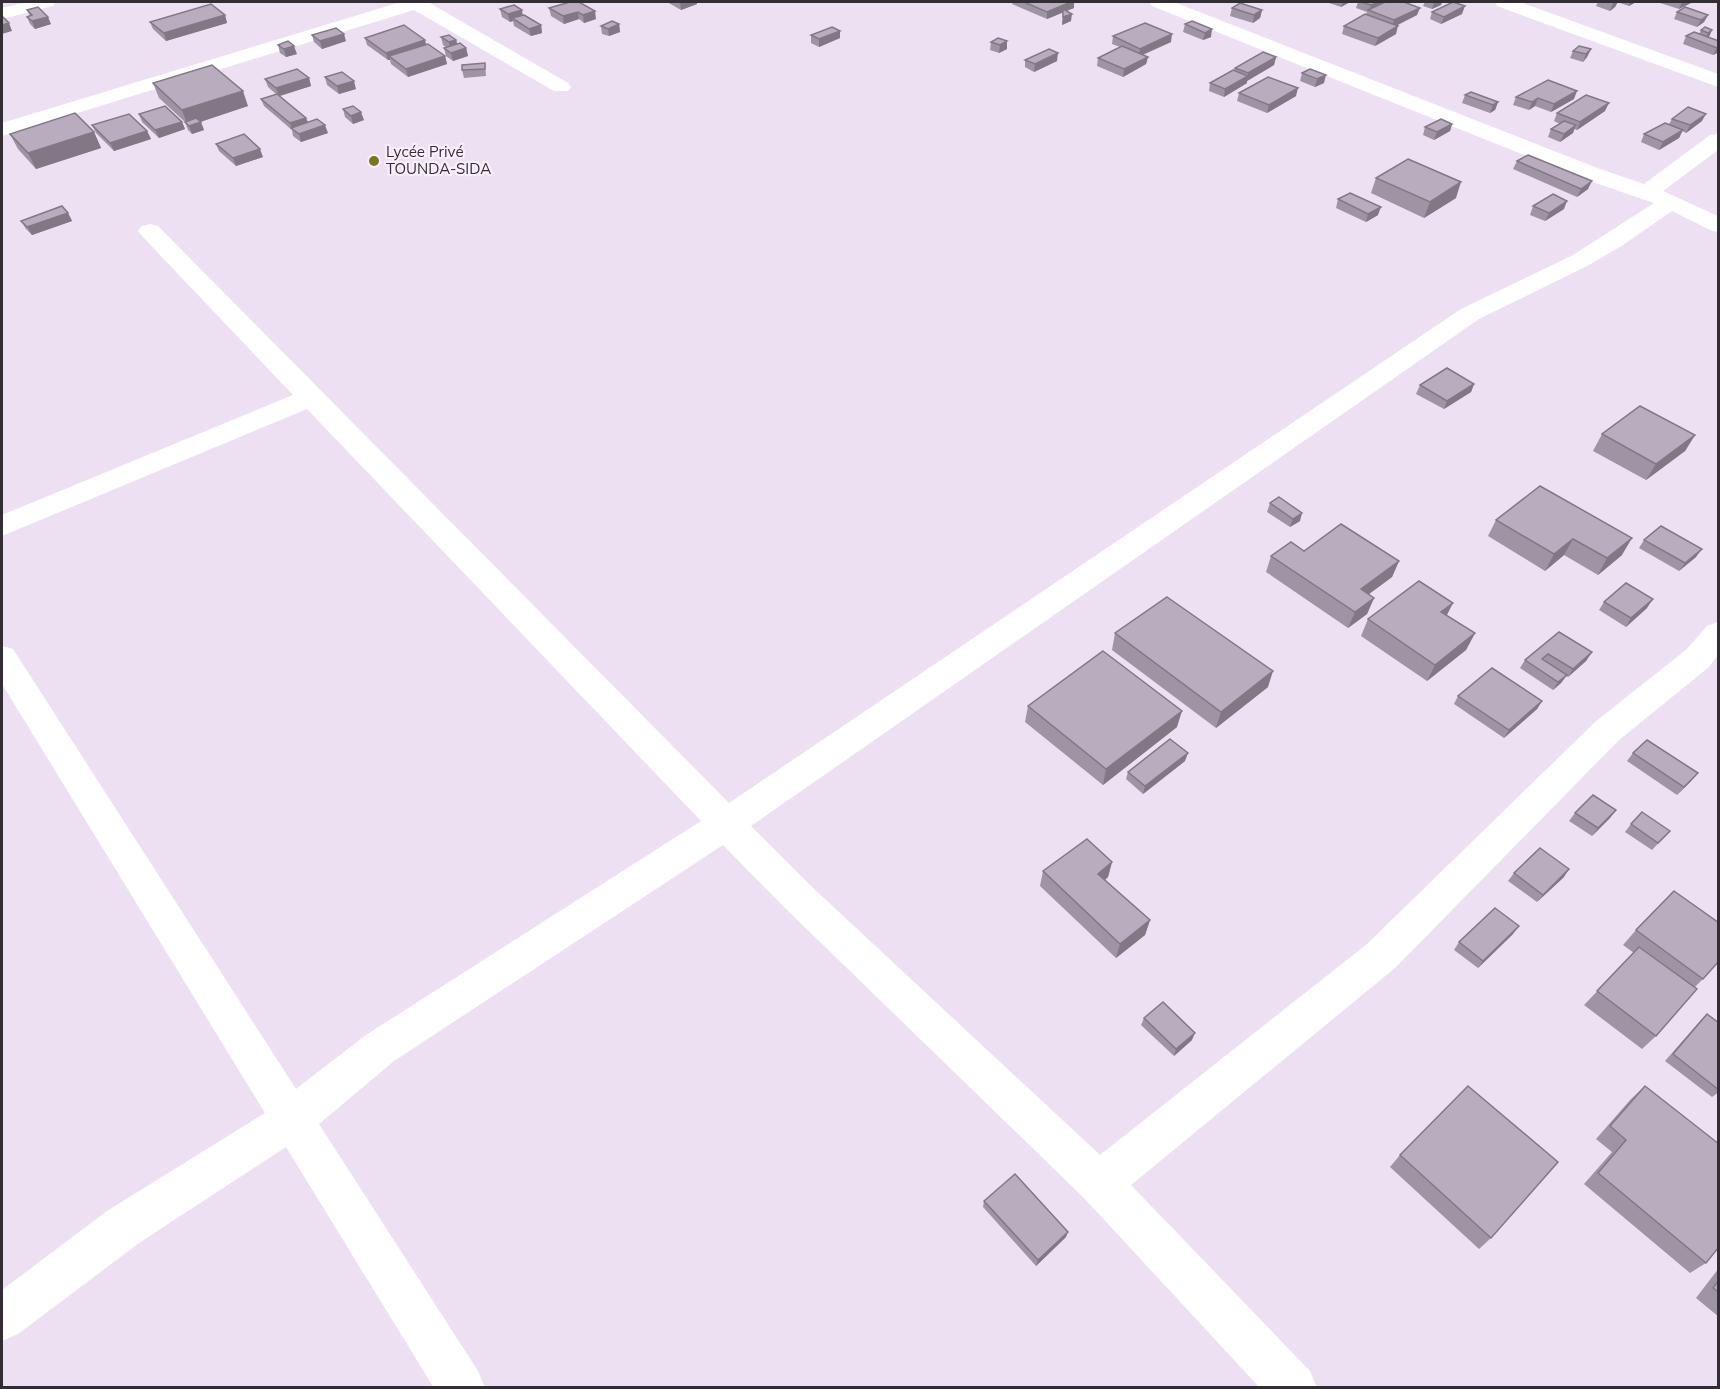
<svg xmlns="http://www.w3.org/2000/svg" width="1720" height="1389" font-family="Mulish,sans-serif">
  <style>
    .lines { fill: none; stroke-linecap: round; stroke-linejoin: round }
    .minor { fill: #fff; fill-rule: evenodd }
    .wall { fill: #9f94a3 }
    .shaded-wall { fill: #827885 }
    .building { fill: #b9acbe; stroke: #827885; stroke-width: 1.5 }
    .poi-dot { fill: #7b771d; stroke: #faeffd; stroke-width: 2 }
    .labels { text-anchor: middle; stroke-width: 4.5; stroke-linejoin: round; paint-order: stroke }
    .far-poi-label { font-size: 15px; fill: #332d34; stroke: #faeffd; text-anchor: start }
  </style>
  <rect width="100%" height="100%" fill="#eee0f3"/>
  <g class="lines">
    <g class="minor">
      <polygon points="27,2 55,2 53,6 2,19 2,8"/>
      <polygon points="401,2 428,2 568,83 571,87 568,91 554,91 414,10 2,136 2,123"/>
      <polygon points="1150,2 1174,2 1600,169 1644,184 1710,135 1718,134 1718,150 1663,191 1718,216 1718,232 1710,230 1672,211 1623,245 1589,265 1479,319 751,826 811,886 1100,1155 1367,944 1595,722 1687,649 1707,626 1718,622 1718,655 1709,667 1619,740 1395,968 1131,1185 1310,1371 1317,1388 1260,1388 1084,1198 785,908 723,845 394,1061 319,1124 478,1371 485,1388 434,1388 286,1147 139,1243 18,1334 2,1341 2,1290 107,1211 265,1113 2,684 2,646 13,649 296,1089 366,1035 701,821 307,409 2,536 2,515 293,395 142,236 138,231 142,226 150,224 158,226 729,803 1461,309 1573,255 1654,203 1584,179 1152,6"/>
      <polygon points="1495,2 1520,2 1718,74 1718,87 1497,6"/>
    </g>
  </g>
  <g class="wall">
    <polygon points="570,2 596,19 584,23 579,19 564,24 551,16 549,8"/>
    <polygon points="667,2 697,2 697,4 681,10"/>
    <polygon points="1013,2 1074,2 1074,8 1066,11 1071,21 1062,25 1063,12 1047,19 1012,4"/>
    <polygon points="1326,2 1350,2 1341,7"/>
    <polygon points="1358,2 1404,2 1417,15 1396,25 1396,34 1375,46 1342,34 1344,26 1366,15 1367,12 1356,8"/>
    <polygon points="1425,2 1442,2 1441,5 1432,9 1423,6"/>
    <polygon points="1598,2 1636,2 1629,6 1617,2 1615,7 1610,11 1596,6"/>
    <polygon points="1657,2 1693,2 1679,9"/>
    <polygon points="1232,8 1262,10 1260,18 1253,23 1230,16"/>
    <polygon points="500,9 523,15 541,25 542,33 531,36 514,26 513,21 510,22 502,17"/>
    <polygon points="27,10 51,24 35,29 30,24 27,17 30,16"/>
    <polygon points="1432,12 1462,14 1441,24 1430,19"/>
    <polygon points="1677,12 1708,15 1704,22 1697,27 1674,19"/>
    <polygon points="225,15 227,23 166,41 153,29 150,22"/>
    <polygon points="1192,21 1211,37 1203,40 1183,32 1185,24"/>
    <polygon points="619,24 620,32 609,36 602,34 601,26"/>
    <polygon points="1701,30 1712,30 1708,38 1719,41 1719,52 1713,55 1683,44 1686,36 1699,34"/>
    <polygon points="840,31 840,38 819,47 811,43 811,35"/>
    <polygon points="312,35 346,41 322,49 314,42"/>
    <polygon points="1113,36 1171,42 1143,55 1148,57 1146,64 1123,77 1097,66 1098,58 1120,47 1112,44"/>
    <polygon points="441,37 456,40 457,44 466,48 468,56 453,61 446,56 444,48 447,48 443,45"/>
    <polygon points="365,38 426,44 445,56 447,64 408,77 391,64 390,60 388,60 367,45"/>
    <polygon points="998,38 1007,49 999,53 990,50 991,42"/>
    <polygon points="278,45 297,54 286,57 280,53"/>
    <polygon points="1591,49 1587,57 1583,62 1570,58 1573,51"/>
    <polygon points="1276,57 1274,65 1247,81 1247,83 1224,97 1209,91 1210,83 1234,70 1235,68"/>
    <polygon points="1025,60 1057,61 1034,72 1025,67"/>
    <polygon points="485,63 486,76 464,78 462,70"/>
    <polygon points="1302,73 1324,83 1315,87 1300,81"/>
    <polygon points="325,77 356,89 339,94 327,85"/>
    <polygon points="309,78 311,86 280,96 306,118 308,122 328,133 301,142 293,136 292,130 264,106 261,99 276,94 268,87 265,79"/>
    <polygon points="153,83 248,106 200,122 204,130 192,134 188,130 185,122 159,98"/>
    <polygon points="1239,93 1296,96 1267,113 1237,101"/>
    <polygon points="1465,95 1498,102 1495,110 1490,113 1462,103"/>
    <polygon points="1516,97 1574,99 1551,112 1535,106 1529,110 1513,105"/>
    <polygon points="343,109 364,120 353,124 345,117"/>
    <polygon points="1605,111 1577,130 1574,129 1573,133 1560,142 1548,137 1551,129 1560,124 1554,121 1557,113"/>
    <polygon points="139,114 182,122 185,129 159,138 142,122"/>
    <polygon points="1672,119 1702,121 1686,133 1682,131 1679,138 1659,150 1641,142 1644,134 1669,124"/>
    <polygon points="1452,124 1450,131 1434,140 1423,135 1425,127"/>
    <polygon points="92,125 147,131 151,139 114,151 96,133"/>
    <polygon points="94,132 101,148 36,169 18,149 10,134"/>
    <polygon points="216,144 263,157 236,166 219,151"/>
    <polygon points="1517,161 1588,189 1577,197 1513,169"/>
    <polygon points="1376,178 1456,198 1424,218 1371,193"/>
    <polygon points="1338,199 1378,215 1366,222 1336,208"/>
    <polygon points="1533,206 1564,209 1545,221 1530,215"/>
    <polygon points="68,213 72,221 32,235 26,229 21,221"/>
    <polygon points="1474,384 1471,392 1444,409 1416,394 1420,385"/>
    <polygon points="1602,434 1695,435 1685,451 1646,480 1593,451"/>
    <polygon points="1540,486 1622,555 1598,575 1564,555 1545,571 1488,536 1496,520"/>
    <polygon points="1270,503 1300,521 1290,527 1267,512"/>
    <polygon points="1644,540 1696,557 1679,571 1639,548"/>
    <polygon points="1304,551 1399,561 1392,577 1369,594 1374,598 1367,614 1348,628 1266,572 1271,556"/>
    <polygon points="1604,602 1647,608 1626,627 1599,610"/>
    <polygon points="1446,616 1475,633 1466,650 1427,681 1361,636 1368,619"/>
    <polygon points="1559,632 1592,652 1586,661 1568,677 1566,676 1561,683 1553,690 1520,668 1525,660"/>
    <polygon points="1115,633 1268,687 1216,728 1112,650"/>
    <polygon points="1458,696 1542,701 1537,709 1504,738 1454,704"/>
    <polygon points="1028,706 1177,727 1103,785 1025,722"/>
    <polygon points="1633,753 1691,781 1677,795 1627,761"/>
    <polygon points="1185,761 1143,794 1126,779 1128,772"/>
    <polygon points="1616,810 1610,818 1592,836 1569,821 1575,813"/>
    <polygon points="1631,824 1670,831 1652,850 1625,832"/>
    <polygon points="1112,862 1108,877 1105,880 1150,920 1145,935 1116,958 1040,886 1043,871"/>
    <polygon points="1514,873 1564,877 1537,902 1508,881"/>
    <polygon points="1636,930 1703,979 1695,987 1656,1036 1642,1049 1584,1005 1634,953 1623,945"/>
    <polygon points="1513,934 1478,968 1454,950 1459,942"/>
    <polygon points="1707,1014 1719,1023 1719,1092 1712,1097 1665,1061 1700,1021"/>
    <polygon points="1144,1018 1192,1040 1174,1056 1141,1025"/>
    <polygon points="1645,1086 1706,1263 1690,1273 1584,1184 1612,1152 1596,1139 1631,1099"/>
    <polygon points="1400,1155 1491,1238 1479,1249 1390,1167"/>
    <polygon points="984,1201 1066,1237 1036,1266 983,1207"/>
    <polygon points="1719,1268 1719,1317 1696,1298"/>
  </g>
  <g class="shaded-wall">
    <polygon points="680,2 697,2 697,4 681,10"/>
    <polygon points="1071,2 1074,2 1074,8 1047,19 1047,12"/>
    <polygon points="1343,2 1350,2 1341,7"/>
    <polygon points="1379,2 1385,2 1369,11 1371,5"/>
    <polygon points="1434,2 1442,2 1441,5 1432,9"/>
    <polygon points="1616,2 1618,2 1615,7 1610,11 1613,3"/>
    <polygon points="1630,2 1636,2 1629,6"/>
    <polygon points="1682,2 1693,2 1679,9"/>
    <polygon points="1465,6 1462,14 1441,24 1444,17"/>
    <polygon points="1420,8 1417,15 1392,28 1394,20"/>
    <polygon points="522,10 523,17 512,18 513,21 510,22 508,14"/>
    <polygon points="1262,10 1260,18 1253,23 1254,15"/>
    <polygon points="595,11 596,19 584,23 583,15"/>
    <polygon points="578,12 579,19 564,24 563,16"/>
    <polygon points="1072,14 1071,21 1062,25 1063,17"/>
    <polygon points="225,15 227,23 166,41 164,33"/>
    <polygon points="1708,15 1704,22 1697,27 1701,20"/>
    <polygon points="48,17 51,24 35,29 32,21"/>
    <polygon points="9,23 12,31 2,34 2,25"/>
    <polygon points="619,24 620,32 609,36 608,29"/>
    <polygon points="541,25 542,33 531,36 529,29"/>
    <polygon points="1398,26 1396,34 1375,46 1378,38"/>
    <polygon points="1212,29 1211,37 1203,40 1205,33"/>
    <polygon points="1712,30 1709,37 1705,40 1708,33"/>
    <polygon points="840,31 840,38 819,47 819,39"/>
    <polygon points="344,34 346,41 322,49 320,41"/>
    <polygon points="1172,34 1171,42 1139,56 1140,49"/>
    <polygon points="425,40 427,47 389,56 390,60 388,60 386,53"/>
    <polygon points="456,40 458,47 450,50 449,42"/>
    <polygon points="1007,41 1007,49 999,53 1000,45"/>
    <polygon points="294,46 297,54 286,57 284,49"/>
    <polygon points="1719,47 1719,52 1713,55 1717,48"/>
    <polygon points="466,48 468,56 453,61 451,53"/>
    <polygon points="1591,49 1587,57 1583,62 1586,54"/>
    <polygon points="1058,53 1057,61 1034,72 1035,64"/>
    <polygon points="445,56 447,64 408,77 406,69"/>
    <polygon points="1148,57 1146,64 1123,77 1124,69"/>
    <polygon points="1276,57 1274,65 1247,81 1247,83 1224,97 1225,89 1248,76 1248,73"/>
    <polygon points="1326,75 1324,83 1315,87 1317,79"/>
    <polygon points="309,78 311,86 279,96 276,88"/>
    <polygon points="354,81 356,89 339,94 337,86"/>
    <polygon points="1298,88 1296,96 1267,113 1269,105"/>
    <polygon points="243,91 248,106 188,126 182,110"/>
    <polygon points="1577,91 1574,99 1551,112 1554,104"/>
    <polygon points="1538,98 1535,106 1529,110 1532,102"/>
    <polygon points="1498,102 1495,110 1490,113 1493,105"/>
    <polygon points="1609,103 1605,111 1577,130 1580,122"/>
    <polygon points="361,112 364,120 353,124 351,116"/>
    <polygon points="1706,114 1702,121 1686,133 1690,125"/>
    <polygon points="306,118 309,126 292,129 290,123"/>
    <polygon points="182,122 185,129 159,138 155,130"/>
    <polygon points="201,122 204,130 192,134 189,126"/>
    <polygon points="1452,124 1450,131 1434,140 1437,132"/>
    <polygon points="325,125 328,133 301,142 299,134"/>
    <polygon points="1576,125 1573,133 1560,142 1564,134"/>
    <polygon points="1683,130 1679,138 1659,150 1663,142"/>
    <polygon points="147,131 151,139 114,151 110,143"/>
    <polygon points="94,132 101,148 36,169 28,153"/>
    <polygon points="260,149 263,157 236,166 233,158"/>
    <polygon points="1592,181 1588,189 1577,197 1581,189"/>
    <polygon points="1461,182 1456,198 1424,218 1430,202"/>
    <polygon points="1567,201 1564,209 1545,221 1549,213"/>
    <polygon points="1381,207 1378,215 1366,222 1368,214"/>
    <polygon points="68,213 72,221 32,235 27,227"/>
    <polygon points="1474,384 1471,392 1444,409 1447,401"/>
    <polygon points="1695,435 1685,451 1646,480 1656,464"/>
    <polygon points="1302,513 1300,521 1290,527 1293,519"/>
    <polygon points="1632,538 1622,555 1598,575 1607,558"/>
    <polygon points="1573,539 1564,555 1545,571 1554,554"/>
    <polygon points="1702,549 1696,557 1679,571 1685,563"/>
    <polygon points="1399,561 1392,577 1354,605 1361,589"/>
    <polygon points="1374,598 1367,614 1348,628 1355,612"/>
    <polygon points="1653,599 1647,608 1626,627 1631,618"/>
    <polygon points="1453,603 1445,619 1441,612"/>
    <polygon points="1475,633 1466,650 1427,681 1435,665"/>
    <polygon points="1592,652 1586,661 1568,677 1573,669"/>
    <polygon points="1273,671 1268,687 1216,728 1221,712"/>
    <polygon points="1567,675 1561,683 1553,690 1558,682"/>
    <polygon points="1542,701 1537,709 1504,738 1509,730"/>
    <polygon points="1182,711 1177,727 1103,785 1106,769"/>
    <polygon points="1188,753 1185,761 1143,794 1145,786"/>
    <polygon points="1698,773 1691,781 1677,795 1684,787"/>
    <polygon points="1616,810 1610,818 1592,836 1598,828"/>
    <polygon points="1112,862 1108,877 1094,889 1098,874"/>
    <polygon points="1569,869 1564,877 1537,902 1543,895"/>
    <polygon points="1150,920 1145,935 1116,958 1120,944"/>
    <polygon points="1519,926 1513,934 1478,968 1483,961"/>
    <polygon points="1195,1033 1192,1040 1174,1056 1176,1049"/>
    <polygon points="1068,1232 1066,1237 1036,1266 1038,1260"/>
  </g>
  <g class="building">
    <polygon points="570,2 579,2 595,11 583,15 578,12 563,16 549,8"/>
    <polygon points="1024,2 1071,2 1047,12"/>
    <polygon points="1361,2 1379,2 1371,5"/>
    <polygon points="1385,2 1404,2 1420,8 1394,20 1368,10"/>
    <polygon points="1453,2 1465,6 1444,17 1432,12"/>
    <polygon points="1240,3 1262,10 1254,15 1232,8"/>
    <polygon points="211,4 225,15 164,33 150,22"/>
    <polygon points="514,5 522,10 508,14 500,9"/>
    <polygon points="38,7 48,17 32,21 27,17 32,15 27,10"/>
    <polygon points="1685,7 1708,15 1701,20 1677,12"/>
    <polygon points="1063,9 1072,14 1063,17"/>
    <polygon points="1365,14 1398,26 1378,38 1344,26"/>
    <polygon points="524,15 541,25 529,29 512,18"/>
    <polygon points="2,16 9,23 2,25"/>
    <polygon points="612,21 619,24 608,29 601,26"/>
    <polygon points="1192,21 1212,29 1205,33 1185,24"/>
    <polygon points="1145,23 1172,34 1140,49 1113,36"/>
    <polygon points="404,25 425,40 386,53 365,38"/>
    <polygon points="832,27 840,31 819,39 811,35"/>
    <polygon points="1705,27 1712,30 1708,33 1701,30"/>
    <polygon points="336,28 344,34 320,41 312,35"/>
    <polygon points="1694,32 1719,41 1719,47 1717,48 1686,36"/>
    <polygon points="449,35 456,40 449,42 441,37"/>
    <polygon points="998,38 1007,41 1000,45 991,42"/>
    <polygon points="288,41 294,46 284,49 278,45"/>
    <polygon points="460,43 466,48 451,53 444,48"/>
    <polygon points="428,44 445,56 406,69 389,56"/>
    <polygon points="1122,46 1148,57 1124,69 1098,58"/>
    <polygon points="1579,46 1591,49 1586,54 1573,51"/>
    <polygon points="1049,49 1058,53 1035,64 1025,60"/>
    <polygon points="1263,52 1276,57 1248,73 1235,68"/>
    <polygon points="485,63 485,69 462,70 462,65"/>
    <polygon points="212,65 243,91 182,110 153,83"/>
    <polygon points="297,69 309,78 276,88 265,79"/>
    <polygon points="1310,69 1326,75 1317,79 1302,73"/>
    <polygon points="1233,70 1248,76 1225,89 1210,83"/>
    <polygon points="342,72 354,81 337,86 325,77"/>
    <polygon points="1268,77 1298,88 1269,105 1239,93"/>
    <polygon points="1548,80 1577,91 1554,104 1538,98 1532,102 1516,97"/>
    <polygon points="1471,92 1498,102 1493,105 1465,95"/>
    <polygon points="277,94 306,118 290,123 261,99"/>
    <polygon points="1586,95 1609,103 1580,122 1557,113"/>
    <polygon points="165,106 182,122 155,130 139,114"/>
    <polygon points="353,106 361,112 351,116 343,109"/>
    <polygon points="1688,107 1706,114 1690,125 1672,119"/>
    <polygon points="75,113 94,132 28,153 10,134"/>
    <polygon points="129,114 147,131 110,143 92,125"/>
    <polygon points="196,118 201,122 189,126 185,122"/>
    <polygon points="317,119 325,125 299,134 291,128"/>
    <polygon points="1441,119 1452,124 1437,132 1425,127"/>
    <polygon points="1564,121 1576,125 1564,134 1551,129"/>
    <polygon points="1665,123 1683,130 1663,142 1644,134"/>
    <polygon points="244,134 260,149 233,158 216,144"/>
    <polygon points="1528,155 1592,181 1581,189 1517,161"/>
    <polygon points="1408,159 1461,182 1430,202 1376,178"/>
    <polygon points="1350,193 1381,207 1368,214 1338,199"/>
    <polygon points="1553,194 1567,201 1549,213 1533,206"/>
    <polygon points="62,206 68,213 27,227 21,221"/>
    <polygon points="1447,368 1474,384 1447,401 1420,385"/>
    <polygon points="1640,406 1695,435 1656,464 1602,434"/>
    <polygon points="1540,486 1632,538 1607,558 1573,539 1554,554 1496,520"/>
    <polygon points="1279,497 1302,513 1293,519 1270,503"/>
    <polygon points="1341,524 1399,561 1361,589 1374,598 1355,612 1271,556 1291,542 1304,551"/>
    <polygon points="1661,526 1702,549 1685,563 1644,540"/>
    <polygon points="1419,581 1453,603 1441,612 1475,633 1435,665 1368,619"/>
    <polygon points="1626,583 1653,599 1631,618 1604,602"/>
    <polygon points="1167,597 1273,671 1221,712 1115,633"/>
    <polygon points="1559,632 1592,652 1573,669 1548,654 1542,659 1567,675 1558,682 1525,660"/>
    <polygon points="1103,651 1182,711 1106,769 1028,706"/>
    <polygon points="1492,668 1542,701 1509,730 1458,696"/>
    <polygon points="1170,739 1188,753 1145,786 1128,772"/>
    <polygon points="1647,740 1698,773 1684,787 1633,753"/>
    <polygon points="1593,795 1616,810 1598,828 1575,813"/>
    <polygon points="1642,812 1670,831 1658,843 1631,824"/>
    <polygon points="1087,839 1112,862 1098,874 1150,920 1120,944 1043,871"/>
    <polygon points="1540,848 1569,869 1543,895 1514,873"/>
    <polygon points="1674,891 1719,923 1719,961 1703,979 1636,930"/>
    <polygon points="1495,908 1519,926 1483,961 1459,942"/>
    <polygon points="1639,947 1697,989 1656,1036 1597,991"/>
    <polygon points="1163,1002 1195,1033 1176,1049 1144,1018"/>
    <polygon points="1707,1014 1719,1023 1719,1090 1673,1054"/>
    <polygon points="1468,1086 1558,1162 1491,1238 1400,1155"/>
    <polygon points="1645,1086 1719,1144 1719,1247 1706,1263 1598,1173 1626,1140 1610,1126"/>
    <polygon points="1015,1174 1068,1232 1038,1260 984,1201"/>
    <polygon points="1719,1280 1719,1292 1713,1288"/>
  </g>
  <circle class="poi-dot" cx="374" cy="161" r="6"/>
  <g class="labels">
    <g class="far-poi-label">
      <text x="386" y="157">Lycée Privé<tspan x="386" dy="17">TOUNDA-SIDA</tspan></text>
    </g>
  </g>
  <rect width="1720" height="1389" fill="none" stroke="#332d34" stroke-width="6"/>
</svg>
